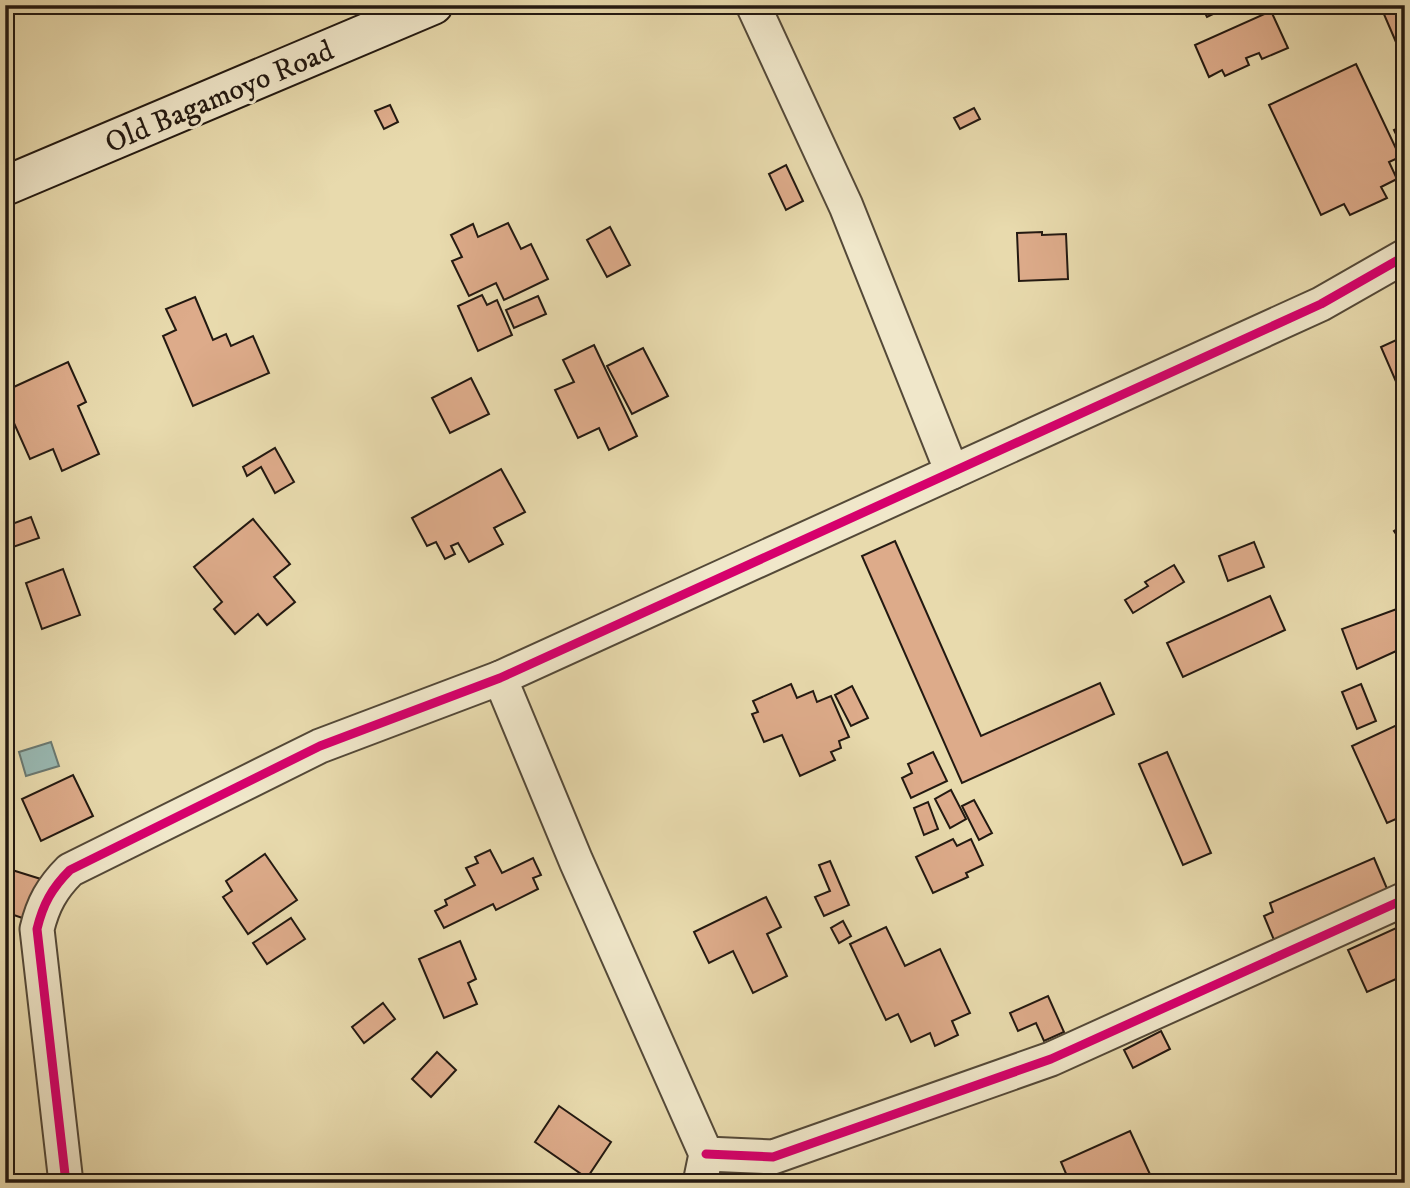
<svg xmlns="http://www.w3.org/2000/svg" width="1410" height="1188" font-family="'IM FELL DW Pica',serif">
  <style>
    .water { fill: #99b9b3; stroke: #6a7972; stroke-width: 2 }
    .building { fill: #ddab8a; stroke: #231911; stroke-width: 2 }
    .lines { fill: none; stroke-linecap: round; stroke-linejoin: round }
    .street-casing { stroke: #544938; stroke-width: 37 }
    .secondary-casing { stroke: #231911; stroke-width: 42 }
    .street { stroke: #f0e7ca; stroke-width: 33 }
    .secondary { stroke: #f0e7ca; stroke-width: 38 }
    .cycleway-casing { stroke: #f0e7ca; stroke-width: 13 }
    .cycleway { stroke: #d6006c; stroke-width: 9 }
    .labels { text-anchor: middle; stroke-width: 6; stroke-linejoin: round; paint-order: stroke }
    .street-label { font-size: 30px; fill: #231911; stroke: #f0e7ca }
  </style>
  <rect width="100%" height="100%" fill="#e8daad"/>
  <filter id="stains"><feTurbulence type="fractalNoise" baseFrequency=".00286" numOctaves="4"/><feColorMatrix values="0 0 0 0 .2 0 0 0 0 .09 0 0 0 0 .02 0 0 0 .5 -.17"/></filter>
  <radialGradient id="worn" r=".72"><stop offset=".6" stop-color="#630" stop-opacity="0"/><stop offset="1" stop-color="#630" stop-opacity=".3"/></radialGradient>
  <polygon class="water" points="51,742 59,766 26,776 19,752"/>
  <g class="building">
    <polygon points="1201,5 1232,5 1207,17"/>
    <polygon points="1380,5 1405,5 1405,63"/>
    <polygon points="1271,11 1288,48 1262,59 1259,53 1246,58 1249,65 1225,76 1222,70 1209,77 1195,45"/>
    <polygon points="1356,64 1400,157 1389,162 1397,179 1381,187 1387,198 1350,215 1344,204 1321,215 1269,105"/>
    <polygon points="390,105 398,122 384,129 375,111"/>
    <polygon points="974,108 980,119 960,129 954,118"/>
    <polygon points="1405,125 1405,153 1394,130"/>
    <polygon points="786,165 803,201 786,210 769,174"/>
    <polygon points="508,223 521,249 531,244 548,279 504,300 496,283 469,296 452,261 462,257 451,235 473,224 478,237"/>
    <polygon points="610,227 630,265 607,277 587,240"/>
    <polygon points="1042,232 1042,235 1066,234 1068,279 1019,281 1017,233"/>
    <polygon points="482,295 487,305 497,300 512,335 478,351 458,306"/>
    <polygon points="538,296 546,314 514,328 506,310"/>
    <polygon points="195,297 213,340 226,334 231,346 253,336 269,373 193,406 163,336 176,330 166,309"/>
    <polygon points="1405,336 1405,380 1397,384 1381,347"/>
    <polygon points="594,345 637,436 609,450 599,428 578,438 555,390 574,382 563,360"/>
    <polygon points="643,348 668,396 632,414 607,366"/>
    <polygon points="68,362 86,402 78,406 99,454 62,471 53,449 30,459 5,403 5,391"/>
    <polygon points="471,378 489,414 450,433 432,398"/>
    <polygon points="275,448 294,482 275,493 261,467 247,476 243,467"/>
    <polygon points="501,469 525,512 494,528 503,544 469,562 458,543 451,546 455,554 445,559 436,542 427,546 412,518"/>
    <polygon points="31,517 39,538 13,547 6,526"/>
    <polygon points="253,519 290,564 274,577 295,602 267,625 258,614 235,634 214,609 222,602 194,567"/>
    <polygon points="1405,524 1405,547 1394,531"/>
    <polygon points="895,541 981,736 1100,683 1114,714 962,783 862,556"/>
    <polygon points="1254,542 1264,567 1228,581 1219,556"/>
    <polygon points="1174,565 1184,582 1133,613 1125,600 1148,586 1145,582"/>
    <polygon points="63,569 80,615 42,629 26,583"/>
    <polygon points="1270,596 1285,630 1183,677 1167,643"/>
    <polygon points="1405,606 1405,647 1357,669 1342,629"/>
    <polygon points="791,684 797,698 813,691 817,702 831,696 849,737 839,741 841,748 831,752 835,760 800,776 782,735 764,742 752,714 758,712 753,701"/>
    <polygon points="1361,684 1376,721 1357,729 1342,692"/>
    <polygon points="852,686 868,718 851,726 835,695"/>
    <polygon points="1397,725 1401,733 1405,731 1405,815 1387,823 1352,746"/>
    <polygon points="933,752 947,781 911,798 902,778 912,773 908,764"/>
    <polygon points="1167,752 1211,853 1183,865 1139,764"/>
    <polygon points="73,775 93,816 41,841 22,799"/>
    <polygon points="951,790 966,819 950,828 935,799"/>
    <polygon points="974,800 992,833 979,840 962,806"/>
    <polygon points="928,802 938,829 924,835 914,808"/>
    <polygon points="953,839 957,846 971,839 983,865 966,873 968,877 933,893 916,857"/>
    <polygon points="490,850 502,873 533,858 541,875 533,878 538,889 496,910 493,904 444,928 435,911 447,905 445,900 475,885 466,868 478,863 475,857"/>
    <polygon points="265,854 297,900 248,934 223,897 232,891 226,881"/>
    <polygon points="1374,858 1388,891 1274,940 1264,916 1273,912 1270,903"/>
    <polygon points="830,861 849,905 824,916 815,897 830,891 819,865"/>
    <polygon points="12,870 44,880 31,921 5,912 5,893"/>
    <polygon points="766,897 781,927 767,934 787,976 753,993 733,951 709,963 694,932"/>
    <polygon points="291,918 305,939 267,964 253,943"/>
    <polygon points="843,921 851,936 839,943 831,928"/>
    <polygon points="1405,924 1405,975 1367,992 1348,950"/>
    <polygon points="886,927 905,966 940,949 970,1013 952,1021 958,1035 935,1046 930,1033 911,1042 898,1014 886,1020 850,944"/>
    <polygon points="460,941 476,979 468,983 477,1004 444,1018 419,959"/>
    <polygon points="1048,996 1064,1032 1044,1041 1036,1023 1018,1031 1010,1013"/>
    <polygon points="383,1003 395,1019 364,1043 352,1027"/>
    <polygon points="1161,1031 1170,1049 1133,1068 1124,1050"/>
    <polygon points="437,1052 456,1070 431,1097 412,1079"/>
    <polygon points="559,1106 611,1142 587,1178 535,1142"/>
    <polygon points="1130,1131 1154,1183 1070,1183 1061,1162"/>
  </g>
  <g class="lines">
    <defs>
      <g id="street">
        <polyline points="753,5 846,206 952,472"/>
        <polyline points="500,678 576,861 706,1154 700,1183"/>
        <polyline points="706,1154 773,1157 1051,1059 1405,899"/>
        <path d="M 66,1183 L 37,929 C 43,904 52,888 70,870 L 320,746 L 500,678 L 1321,304 L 1405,256"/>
      </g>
      <polyline id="secondary" points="5,186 433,5"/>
    </defs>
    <use href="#street" class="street-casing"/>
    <use href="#secondary" class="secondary-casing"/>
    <use href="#street" class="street"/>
    <use href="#secondary" class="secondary"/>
    <defs>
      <g id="cycleway">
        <polyline points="706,1154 773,1157 1051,1059 1405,899"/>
        <path d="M 66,1183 L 37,929 C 43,904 52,888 70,870 L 320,746 L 500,678 L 1321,304 L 1405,256"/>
      </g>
    </defs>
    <use href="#cycleway" class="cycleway-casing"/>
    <use href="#cycleway" class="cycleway"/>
  </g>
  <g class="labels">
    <g class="street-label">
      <text transform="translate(219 96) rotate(-23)" y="10">Old Bagamoyo Road</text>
    </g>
  </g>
  <rect width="1410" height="1188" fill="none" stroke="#e8daad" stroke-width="28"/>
  <rect x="7" y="7" width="1396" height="1174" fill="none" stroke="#231911" stroke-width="3.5"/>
  <rect x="14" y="14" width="1382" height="1160" fill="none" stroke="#231911" stroke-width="2"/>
  <rect width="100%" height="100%" filter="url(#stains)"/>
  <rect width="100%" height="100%" fill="url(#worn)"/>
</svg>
